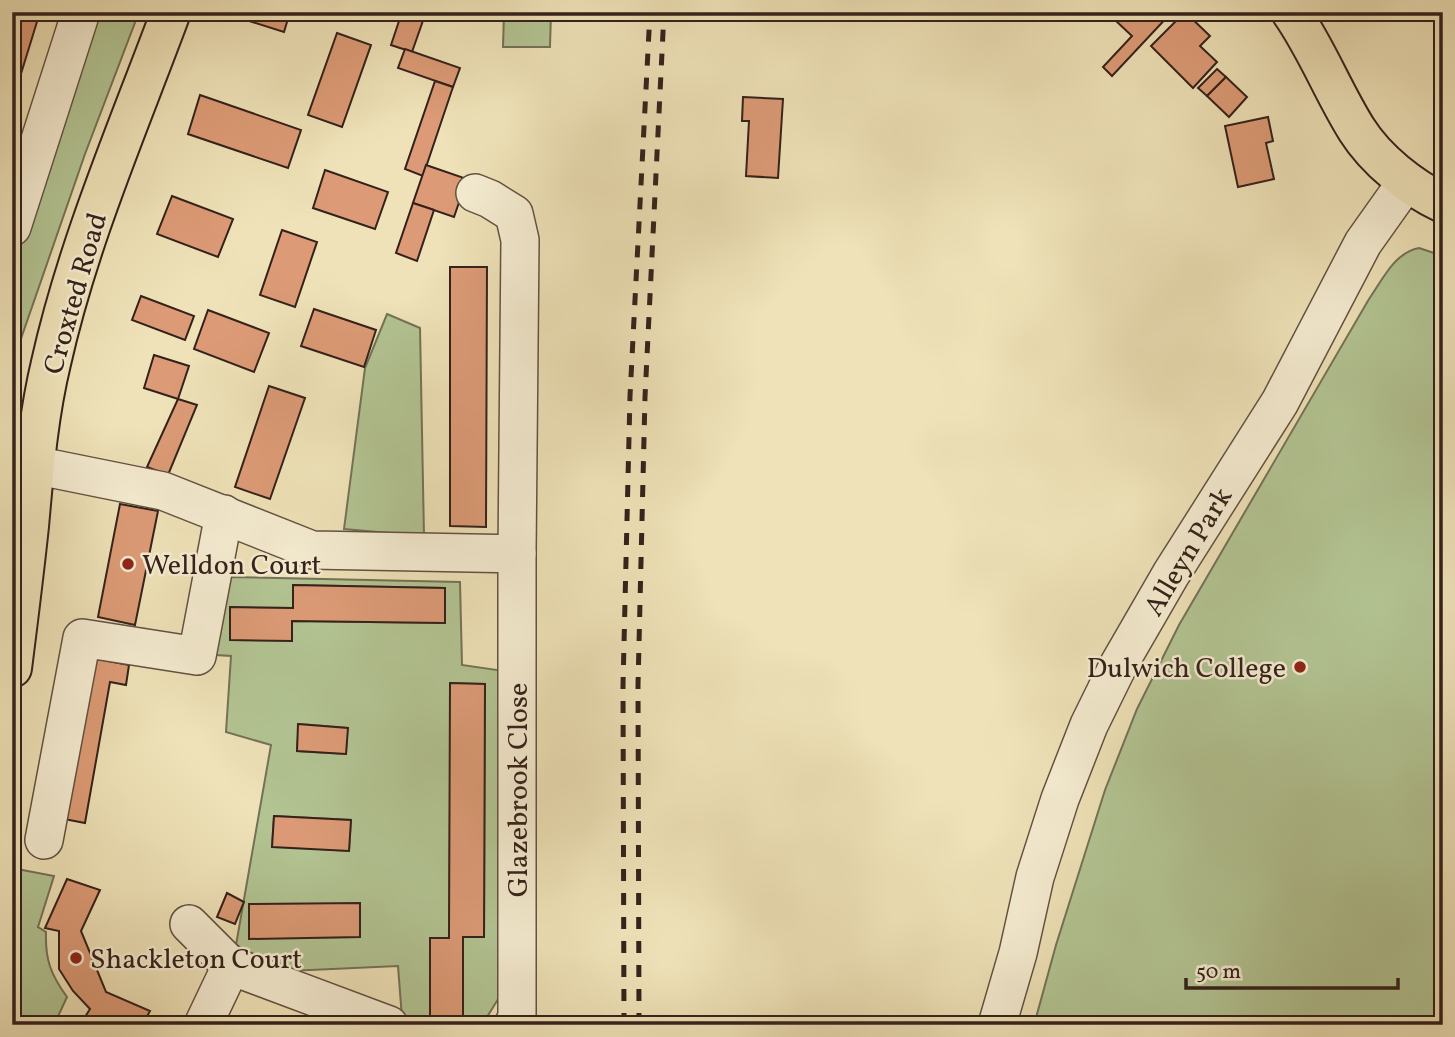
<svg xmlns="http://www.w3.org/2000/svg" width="1455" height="1037" font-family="Vollkorn,serif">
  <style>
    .green { fill: #b3c493; stroke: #747257; stroke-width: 2; fill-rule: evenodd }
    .building { fill: #dc9b76; stroke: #34211b; stroke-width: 2 }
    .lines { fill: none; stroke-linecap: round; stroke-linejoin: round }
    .minor-casing { stroke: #635142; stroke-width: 40 }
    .major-casing { stroke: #34211b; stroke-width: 42 }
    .highway-casing { stroke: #34211b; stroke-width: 42 }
    .minor { stroke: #f5ecd1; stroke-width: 37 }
    .major { stroke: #efe2b8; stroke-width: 38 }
    .highway { stroke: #efe2b8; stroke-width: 38 }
    .rail { stroke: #34211b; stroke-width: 5; stroke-dasharray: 12 12; stroke-linecap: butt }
    .poi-dot { fill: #8f2418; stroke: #f5ecd1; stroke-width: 2.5 }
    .labels { text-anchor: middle; stroke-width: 5; stroke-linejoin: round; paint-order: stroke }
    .street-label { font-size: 28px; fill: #34211b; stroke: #f5ecd1 }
    .poi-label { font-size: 28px; fill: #34211b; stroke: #f5ecd1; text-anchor: start }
  </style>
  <rect width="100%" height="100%" fill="#efe2b8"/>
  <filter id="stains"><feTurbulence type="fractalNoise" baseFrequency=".00286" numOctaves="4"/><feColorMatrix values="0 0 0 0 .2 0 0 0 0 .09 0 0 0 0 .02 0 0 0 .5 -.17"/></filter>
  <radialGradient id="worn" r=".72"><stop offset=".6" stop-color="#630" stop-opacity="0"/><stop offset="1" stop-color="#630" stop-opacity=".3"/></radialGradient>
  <g class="green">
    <polygon points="91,12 139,12 85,154 15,356 12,370 12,262"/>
    <polygon points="504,12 551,12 550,47 503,47"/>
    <path d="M 1419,248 L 1443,256 L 1443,1025 L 1034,1025 L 1056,945 L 1105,790 L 1137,709 L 1179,625 L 1369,299 C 1383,279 1394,253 1419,248 Z"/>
    <polygon points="387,314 420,328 424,536 344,529 365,368"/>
    <path d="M 229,577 L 460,582 L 462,665 L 504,671 L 500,996 L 487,1017 L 475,1025 L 425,1025 L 402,1018 L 398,966 L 288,971 L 236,945 L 271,745 L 226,732 L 231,656 L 216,655 ZM 293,585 L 445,588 L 445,623 L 292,621 L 292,640 L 230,639 L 230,607 L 293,608 ZM 451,683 L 485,684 L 484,937 L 463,937 L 462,1020 L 430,1020 L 430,938 L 449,938 ZM 299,724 L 347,728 L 346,754 L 297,751 ZM 274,816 L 351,820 L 349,851 L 272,846 ZM 360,904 L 360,937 L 249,938 L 249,904 Z"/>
    <path d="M 17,869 L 54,876 L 38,927 L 46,932 C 45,960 51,975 67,997 L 54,1025 L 34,1025 L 12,1015 L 12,891 Z"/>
  </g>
  <g class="building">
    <polygon points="12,12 40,12 12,103"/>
    <polygon points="228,12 290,12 284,32 227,14"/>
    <polygon points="402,12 426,12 412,52 391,45"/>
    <polygon points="1124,12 1172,12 1112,76 1103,67 1132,36 1116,21"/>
    <polygon points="1185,12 1210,36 1200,46 1217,62 1193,88 1151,46"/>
    <polygon points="337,33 371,45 342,127 308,115"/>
    <polygon points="405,49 460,68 453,87 398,68"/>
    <polygon points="1217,69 1226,77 1207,96 1198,88"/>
    <polygon points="1226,77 1247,97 1229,117 1207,96"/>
    <polygon points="435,81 453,87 423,176 405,169"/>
    <polygon points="200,95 301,130 288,168 188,134"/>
    <polygon points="743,97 783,99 778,178 746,176 749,121 742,121"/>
    <polygon points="1268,117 1273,141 1266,143 1274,179 1238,187 1225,126"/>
    <polygon points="426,165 467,179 454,217 413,203"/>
    <polygon points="325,170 388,192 375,229 313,208"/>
    <polygon points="172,196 233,219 218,257 157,234"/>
    <polygon points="413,203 434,210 417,261 396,253"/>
    <polygon points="282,230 317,242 295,307 260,295"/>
    <polygon points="450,267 487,267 486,527 450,526"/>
    <polygon points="141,296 194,316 185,340 132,320"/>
    <polygon points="314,309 376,330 364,367 301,346"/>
    <polygon points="208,310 269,333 254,372 194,349"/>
    <polygon points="154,355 189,366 178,399 144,388"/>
    <polygon points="269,386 305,398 270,499 235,487"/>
    <polygon points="178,399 197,405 168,475 147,467"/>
    <polygon points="120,504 158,511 135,625 98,617"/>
    <polygon points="293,585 445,588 445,623 292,621 292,641 230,640 230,607 293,608"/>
    <polygon points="93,658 129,665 126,685 110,682 85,823 64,819"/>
    <polygon points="450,683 485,684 484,937 463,937 463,1020 430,1020 430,938 449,938"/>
    <polygon points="298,724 348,728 346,754 297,751"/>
    <polygon points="274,816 351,820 349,851 272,847"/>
    <polygon points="67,879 100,890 81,931 106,992 150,1011 142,1025 98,1025 85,1017 90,1009 73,991 59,969 59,931 45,928"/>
    <polygon points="227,893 244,902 235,924 217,917"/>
    <polygon points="360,903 360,937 249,939 249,904"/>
  </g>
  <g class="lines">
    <defs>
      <g id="minor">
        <polyline points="475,193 490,199 514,214 520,240 517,554 517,1018 513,1025"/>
        <polyline points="12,227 81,12"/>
        <polyline points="34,465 163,491 312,550 517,554"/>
        <polyline points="44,840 82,638 197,656 224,514"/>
        <polyline points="189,924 231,966"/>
        <polyline points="203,1025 231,966 389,1025"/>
        <polyline points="997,1025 1018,953 1035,877 1060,799 1089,725 1119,664 1171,574 1280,402 1363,243 1407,181"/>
      </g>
      <path id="major" d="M 12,668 C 18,621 24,573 29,526 C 34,471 38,417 51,363 C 78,242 128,128 171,12"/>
      <path id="highway" d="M 1291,12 C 1317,49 1333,92 1357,130 C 1376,160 1411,188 1443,203"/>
    </defs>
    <use href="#minor" class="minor-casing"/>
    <use href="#major" class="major-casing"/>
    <use href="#highway" class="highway-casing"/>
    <use href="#minor" class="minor"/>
    <use href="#major" class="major"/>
    <use href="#highway" class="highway"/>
    <g class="rail">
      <polyline points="624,1025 623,685 630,396 650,12"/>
      <polyline points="639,1025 638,685 645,397 664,12"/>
    </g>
  </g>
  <g class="poi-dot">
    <circle cx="128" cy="564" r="7"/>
    <circle cx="1300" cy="667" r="7"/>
    <circle cx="76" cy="958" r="7"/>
  </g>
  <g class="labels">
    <g class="street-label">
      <text transform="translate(74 293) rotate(-74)" y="10">Croxted Road</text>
      <text transform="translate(1187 551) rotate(-59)" y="10">Alleyn Park</text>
      <text transform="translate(517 790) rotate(-90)" y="10">Glazebrook Close</text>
    </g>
    <g class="poi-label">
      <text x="142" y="574">Welldon Court</text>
      <text x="1286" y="677" text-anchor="end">Dulwich College</text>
      <text x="90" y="968">Shackleton Court</text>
    </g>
  </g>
  <rect width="1455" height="1037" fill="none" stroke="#efe2b8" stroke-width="42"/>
  <rect x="14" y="14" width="1427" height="1009" fill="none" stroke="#34211b" stroke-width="3.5"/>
  <rect x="21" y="21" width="1413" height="995" fill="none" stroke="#34211b" stroke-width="2"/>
  <path d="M1186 978v10h212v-10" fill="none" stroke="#34211b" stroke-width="3.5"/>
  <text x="1196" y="978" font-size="21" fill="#34211b" stroke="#f5ecd1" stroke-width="5" paint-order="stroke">50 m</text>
  <rect width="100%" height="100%" filter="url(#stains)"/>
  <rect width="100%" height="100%" fill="url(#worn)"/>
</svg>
